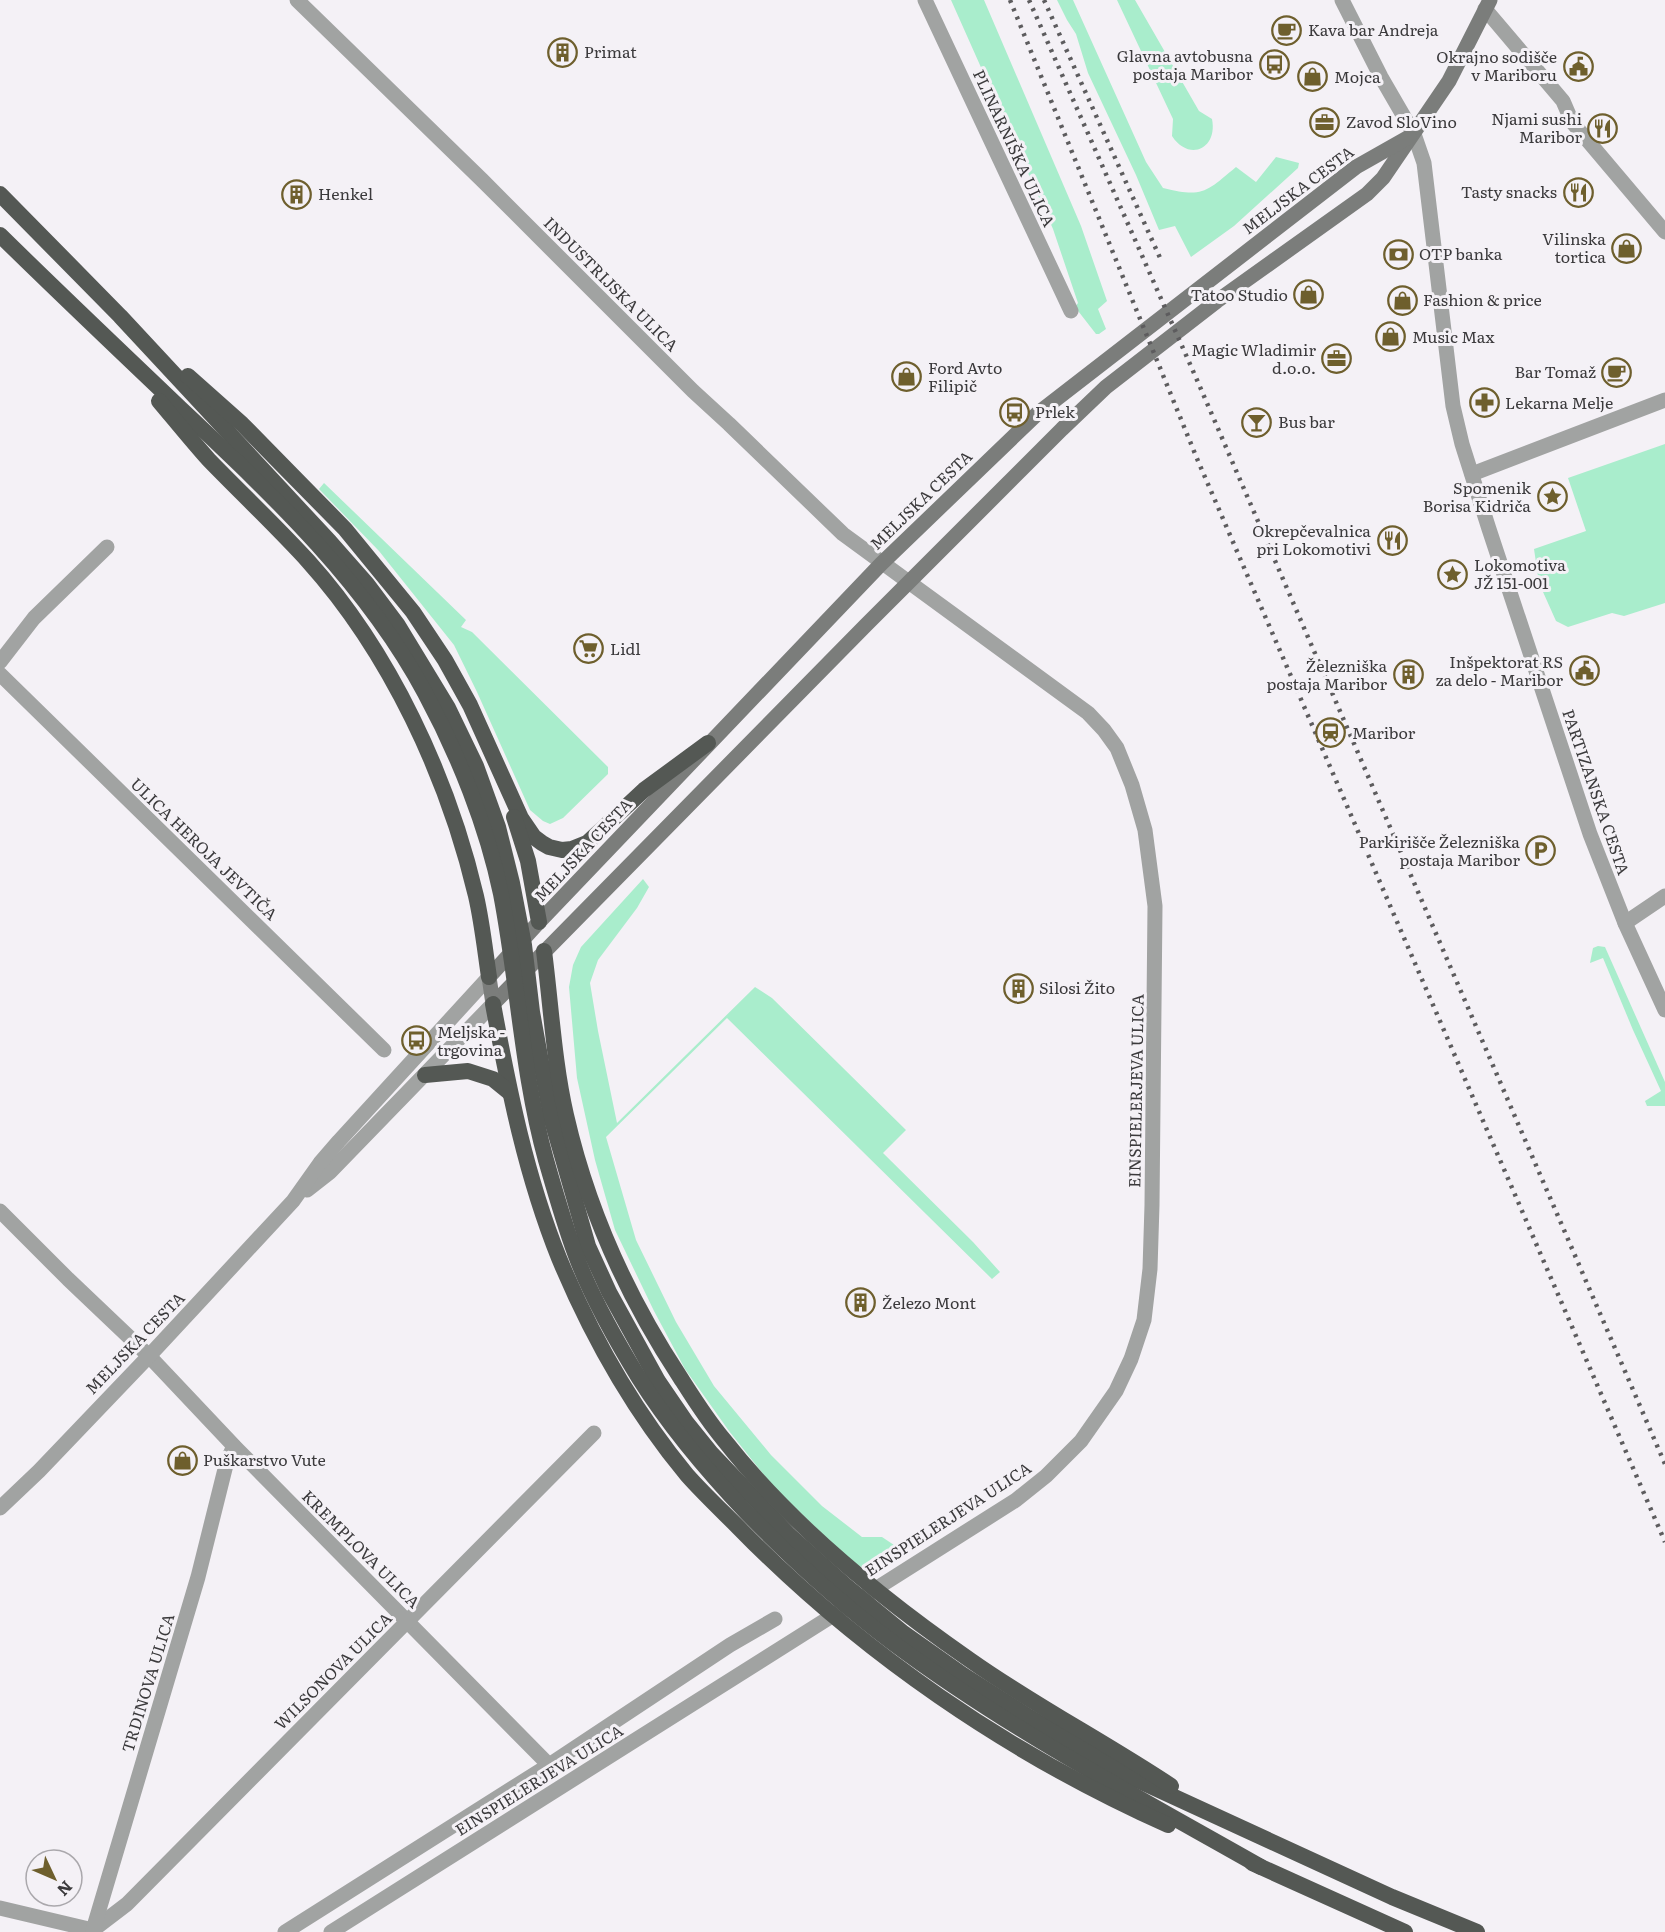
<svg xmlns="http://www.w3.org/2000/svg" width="1665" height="1932" font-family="Literata,serif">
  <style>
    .green { fill: #a9edcc }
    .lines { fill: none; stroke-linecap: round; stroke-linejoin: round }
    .minor { stroke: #a1a3a2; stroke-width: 15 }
    .tertiary { stroke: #a1a3a2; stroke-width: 15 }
    .secondary { stroke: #7b7d7b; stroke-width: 15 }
    .trunk { stroke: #545854; stroke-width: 16 }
    .rail { stroke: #5d5c5e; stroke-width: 4.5; stroke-dasharray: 3 6; stroke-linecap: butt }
    .labels { text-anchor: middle; stroke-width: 6; stroke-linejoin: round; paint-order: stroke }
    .poi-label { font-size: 16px; fill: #3b3a3c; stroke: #f4f1f6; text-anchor: start }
    .street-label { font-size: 16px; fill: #3b3a3c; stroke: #f4f1f6 }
  </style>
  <rect width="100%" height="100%" fill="#f4f1f6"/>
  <g class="green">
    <polygon points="951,0 984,0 1081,226 1107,301 1098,309 1106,329 1099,334 1096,334 1075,307 1078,303 1053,229"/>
    <path d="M 1057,0 L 1073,0 L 1146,162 L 1163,188 C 1203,198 1206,192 1236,167 L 1256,182 L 1276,157 L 1299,163 L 1298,168 L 1234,226 L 1191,257 L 1175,226 L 1159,230 L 1136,175 L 1088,73 L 1076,34 L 1067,20 Z"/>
    <path d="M 1117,0 L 1135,0 L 1199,111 L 1212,119 C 1218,149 1189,162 1172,136 L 1173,119 Z"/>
    <polygon points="1665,444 1665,603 1624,616 1612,613 1568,627 1556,621 1539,583 1534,549 1586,531 1568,478"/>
    <polygon points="324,483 466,620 461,627 472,632 608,767 608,774 563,818 550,824 543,821 530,810 477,692 454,645 379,551 319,489"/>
    <polygon points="643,879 649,887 637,908 598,960 590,983 598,1031 617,1123 755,987 772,998 906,1130 883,1153 973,1242 1000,1272 992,1279 727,1018 606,1137 636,1240 676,1322 714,1386 771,1455 822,1506 862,1537 882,1537 906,1553 873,1575 845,1556 772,1485 729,1431 685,1369 654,1311 615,1230 595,1160 577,1078 569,987 573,965 581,947"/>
    <polygon points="1598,946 1605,947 1665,1082 1665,1106 1647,1106 1645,1101 1661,1091 1633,1030 1603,958 1590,963 1593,948"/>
  </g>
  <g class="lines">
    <g class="minor">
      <polyline points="297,0 482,180 693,391 729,424 843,534 1088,713 1104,730 1117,748 1132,785 1145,830 1155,906 1152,1205 1150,1269 1144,1320 1131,1359 1116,1391 1081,1441 1046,1476 1016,1500 866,1595"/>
      <polyline points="925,0 1071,311"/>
      <polyline points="1485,9 1563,101 1572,122 1665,232"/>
      <polyline points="1472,474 1665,400"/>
      <polyline points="0,662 34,618 107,547"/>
      <polyline points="0,674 384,1050"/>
      <polyline points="1625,923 1665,896"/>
      <polyline points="149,1356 234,1446 549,1765"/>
      <polyline points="0,1908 93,1930"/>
      <polyline points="93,1930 127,1904 594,1433"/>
      <polyline points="93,1930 198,1577 227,1461 234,1446"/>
      <polyline points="285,1932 549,1765 730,1645 775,1619"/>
      <polyline points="331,1932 843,1609"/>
    </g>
    <g class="tertiary">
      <polyline points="1342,0 1381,77 1414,134 1424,163 1453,406 1462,444 1489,529 1590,834 1625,923 1665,1010"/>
      <polyline points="307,1190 330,1172 493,1004"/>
      <polyline points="0,1211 68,1279 149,1356"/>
      <polyline points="0,1508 39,1471 149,1356 293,1201 320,1163 339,1141 489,977"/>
    </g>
    <g class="secondary">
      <polyline points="493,1004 865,626 1062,429 1106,387 1217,301 1367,194 1383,178 1449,81 1490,0"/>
      <polyline points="493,1004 489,977 539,922 881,564 1037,414 1356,167 1409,137"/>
    </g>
    <g class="trunk">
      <polyline points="0,194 120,316 330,542 367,584 397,624 448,708 476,766 498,827 512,883 524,945 532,1012 551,1117 588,1246 609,1292 658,1381 686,1422 711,1453 789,1535 846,1586 902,1632 963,1675 1029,1717 1133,1778 1392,1897 1477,1932"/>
      <path d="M 0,235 C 59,293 119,350 179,407 C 270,493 365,581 425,693 C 458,754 487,826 501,894 C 518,982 522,1074 546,1160 C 555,1191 564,1223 575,1253 C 591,1297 615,1339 639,1378 C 670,1427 707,1471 747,1513 C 792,1559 840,1603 892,1642 C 1007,1728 1136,1796 1261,1867"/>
      <polyline points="188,376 242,424 345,529 413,612 445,660 470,705 521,818 534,837 542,843 549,847 562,850 572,849 587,843 644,790 708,743"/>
      <path d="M 159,401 C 175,420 192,441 209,460 C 242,494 276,526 308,561 C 390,652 448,777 476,896 C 482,922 485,950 489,977"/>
      <polyline points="514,817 528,861 539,922"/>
      <path d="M 544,951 C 551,1005 554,1063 566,1115 C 588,1211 626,1295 680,1377 C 694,1399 707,1420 724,1440 C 790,1524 882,1599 970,1660 C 1035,1706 1105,1742 1171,1786"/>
      <path d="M 493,1004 C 509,1091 526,1176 559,1258 C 591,1335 634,1411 687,1475 C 703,1493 721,1510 738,1527 C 860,1652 1009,1754 1168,1825"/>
      <polyline points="425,1075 468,1071 493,1079 509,1092"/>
      <polyline points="1252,1863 1405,1932"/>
    </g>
    <g class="rail">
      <polyline points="1010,0 1198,461 1665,1542"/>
      <polyline points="1029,0 1197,380 1665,1464"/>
      <polyline points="1044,0 1161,260"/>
    </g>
  </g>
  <defs>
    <symbol id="cafe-ring" viewBox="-11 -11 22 22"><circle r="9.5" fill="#f4f1f6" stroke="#6e5f2d" stroke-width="1.5"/><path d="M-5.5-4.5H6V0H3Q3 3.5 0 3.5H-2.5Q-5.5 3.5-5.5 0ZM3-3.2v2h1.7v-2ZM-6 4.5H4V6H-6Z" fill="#6e5f2d"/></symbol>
    <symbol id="building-ring" viewBox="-11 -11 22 22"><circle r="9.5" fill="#f4f1f6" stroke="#6e5f2d" stroke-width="1.5"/><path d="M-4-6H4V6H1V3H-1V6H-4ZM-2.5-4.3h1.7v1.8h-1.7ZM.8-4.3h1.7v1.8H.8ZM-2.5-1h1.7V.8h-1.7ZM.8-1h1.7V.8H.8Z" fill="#6e5f2d"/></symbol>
    <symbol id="bus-ring" viewBox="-11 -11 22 22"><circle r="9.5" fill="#f4f1f6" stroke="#6e5f2d" stroke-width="1.5"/><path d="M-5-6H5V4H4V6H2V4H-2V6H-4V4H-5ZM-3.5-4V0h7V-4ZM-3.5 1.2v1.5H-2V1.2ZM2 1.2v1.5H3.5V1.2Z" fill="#6e5f2d"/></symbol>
    <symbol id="civic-ring" viewBox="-11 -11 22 22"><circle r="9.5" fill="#f4f1f6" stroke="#6e5f2d" stroke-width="1.5"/><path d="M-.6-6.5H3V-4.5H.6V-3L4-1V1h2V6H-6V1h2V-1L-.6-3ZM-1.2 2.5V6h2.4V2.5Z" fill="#6e5f2d"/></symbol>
    <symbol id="shop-ring" viewBox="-11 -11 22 22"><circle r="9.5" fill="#f4f1f6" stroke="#6e5f2d" stroke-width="1.5"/><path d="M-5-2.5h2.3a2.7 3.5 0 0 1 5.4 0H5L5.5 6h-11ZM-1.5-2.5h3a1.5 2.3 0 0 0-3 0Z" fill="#6e5f2d"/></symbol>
    <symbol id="office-ring" viewBox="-11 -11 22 22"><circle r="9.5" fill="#f4f1f6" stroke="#6e5f2d" stroke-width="1.5"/><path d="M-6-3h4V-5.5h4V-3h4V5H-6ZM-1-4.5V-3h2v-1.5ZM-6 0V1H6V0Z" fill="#6e5f2d"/></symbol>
    <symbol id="restaurant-ring" viewBox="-11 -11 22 22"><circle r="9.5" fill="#f4f1f6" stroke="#6e5f2d" stroke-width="1.5"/><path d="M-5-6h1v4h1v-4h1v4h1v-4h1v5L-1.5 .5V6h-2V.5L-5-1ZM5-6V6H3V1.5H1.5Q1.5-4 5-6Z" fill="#6e5f2d"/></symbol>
    <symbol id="bank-ring" viewBox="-11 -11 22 22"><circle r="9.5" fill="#f4f1f6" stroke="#6e5f2d" stroke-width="1.5"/><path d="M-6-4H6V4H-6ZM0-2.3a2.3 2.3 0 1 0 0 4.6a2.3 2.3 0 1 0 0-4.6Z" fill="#6e5f2d"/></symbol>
    <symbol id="pharmacy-ring" viewBox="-11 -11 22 22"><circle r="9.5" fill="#f4f1f6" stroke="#6e5f2d" stroke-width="1.5"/><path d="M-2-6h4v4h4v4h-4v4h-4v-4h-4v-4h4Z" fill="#6e5f2d"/></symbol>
    <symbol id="bar-ring" viewBox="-11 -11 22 22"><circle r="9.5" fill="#f4f1f6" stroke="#6e5f2d" stroke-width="1.5"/><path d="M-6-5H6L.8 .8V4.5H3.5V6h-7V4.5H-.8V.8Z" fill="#6e5f2d"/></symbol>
    <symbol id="sight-ring" viewBox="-11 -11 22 22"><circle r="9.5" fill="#f4f1f6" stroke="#6e5f2d" stroke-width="1.5"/><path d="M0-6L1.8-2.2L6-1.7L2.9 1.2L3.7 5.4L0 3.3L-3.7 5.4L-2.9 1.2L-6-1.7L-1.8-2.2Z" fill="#6e5f2d"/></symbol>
    <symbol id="supermarket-ring" viewBox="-11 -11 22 22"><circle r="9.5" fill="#f4f1f6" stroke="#6e5f2d" stroke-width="1.5"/><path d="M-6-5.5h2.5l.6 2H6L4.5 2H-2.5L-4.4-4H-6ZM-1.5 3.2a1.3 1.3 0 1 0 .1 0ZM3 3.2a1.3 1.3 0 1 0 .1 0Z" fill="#6e5f2d"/></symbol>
    <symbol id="station-ring" viewBox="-11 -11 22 22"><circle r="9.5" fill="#f4f1f6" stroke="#6e5f2d" stroke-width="1.5"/><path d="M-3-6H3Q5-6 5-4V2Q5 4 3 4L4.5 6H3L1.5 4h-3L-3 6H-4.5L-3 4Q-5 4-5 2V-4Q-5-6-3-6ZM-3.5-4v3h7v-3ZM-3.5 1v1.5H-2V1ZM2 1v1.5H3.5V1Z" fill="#6e5f2d"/></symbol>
    <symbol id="parking-ring" viewBox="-11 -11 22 22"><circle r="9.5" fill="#f4f1f6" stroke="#6e5f2d" stroke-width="1.5"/><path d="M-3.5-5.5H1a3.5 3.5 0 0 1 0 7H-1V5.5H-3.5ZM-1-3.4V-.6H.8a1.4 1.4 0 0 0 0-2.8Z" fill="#6e5f2d"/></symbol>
  </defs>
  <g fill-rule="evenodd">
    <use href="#cafe-ring" x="1270" y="14" width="33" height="33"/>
    <use href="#building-ring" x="546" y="36" width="33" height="33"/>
    <use href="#bus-ring" x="1258" y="48" width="33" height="33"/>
    <use href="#civic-ring" x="1562" y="50" width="33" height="33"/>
    <use href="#shop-ring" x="1296" y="60" width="33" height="33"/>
    <use href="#office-ring" x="1308" y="106" width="33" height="33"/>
    <use href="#restaurant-ring" x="1586" y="112" width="33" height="33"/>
    <use href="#restaurant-ring" x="1562" y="176" width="33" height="33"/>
    <use href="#building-ring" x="280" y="178" width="33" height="33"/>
    <use href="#shop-ring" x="1610" y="232" width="33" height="33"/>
    <use href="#bank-ring" x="1382" y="238" width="33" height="33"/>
    <use href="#shop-ring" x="1292" y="278" width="33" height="33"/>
    <use href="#shop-ring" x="1386" y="284" width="33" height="33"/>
    <use href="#shop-ring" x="1374" y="320" width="33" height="33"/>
    <use href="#office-ring" x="1320" y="342" width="33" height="33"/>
    <use href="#cafe-ring" x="1600" y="356" width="33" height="33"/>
    <use href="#shop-ring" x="890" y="360" width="33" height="33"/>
    <use href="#pharmacy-ring" x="1468" y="386" width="33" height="33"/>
    <use href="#bus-ring" x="998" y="396" width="33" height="33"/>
    <use href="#bar-ring" x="1240" y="406" width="33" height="33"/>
    <use href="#sight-ring" x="1536" y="480" width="33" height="33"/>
    <use href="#restaurant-ring" x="1376" y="524" width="33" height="33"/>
    <use href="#sight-ring" x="1436" y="558" width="33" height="33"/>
    <use href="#supermarket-ring" x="572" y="632" width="33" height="33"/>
    <use href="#civic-ring" x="1568" y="654" width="33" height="33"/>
    <use href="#building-ring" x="1392" y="658" width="33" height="33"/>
    <use href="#station-ring" x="1314" y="716" width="33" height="33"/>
    <use href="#parking-ring" x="1524" y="834" width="33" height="33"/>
    <use href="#building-ring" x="1002" y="972" width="33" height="33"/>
    <use href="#bus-ring" x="400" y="1024" width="33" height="33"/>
    <use href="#building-ring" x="844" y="1286" width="33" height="33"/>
    <use href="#shop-ring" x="166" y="1444" width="33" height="33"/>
  </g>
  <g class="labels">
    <g class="poi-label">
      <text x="1308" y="36">Kava bar Andreja</text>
      <text x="584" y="58">Primat</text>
      <text x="1253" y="62" text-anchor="end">Glavna avtobusna<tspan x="1253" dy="18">postaja Maribor</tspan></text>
      <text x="1557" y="63" text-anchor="end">Okrajno sodišče<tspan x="1557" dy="18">v Mariboru</tspan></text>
      <text x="1334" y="83">Mojca</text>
      <text x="1582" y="125" text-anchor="end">Njami sushi<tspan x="1582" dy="18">Maribor</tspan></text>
      <text x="1346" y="128">Zavod SloVino</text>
      <text x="1557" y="198" text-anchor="end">Tasty snacks</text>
      <text x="318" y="200">Henkel</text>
      <text x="1606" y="245" text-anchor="end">Vilinska<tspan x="1606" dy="18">tortica</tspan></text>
      <text x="1419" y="260">OTP banka</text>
      <text x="1288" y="301" text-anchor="end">Tatoo Studio</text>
      <text x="1423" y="306">Fashion &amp; price</text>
      <text x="1412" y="343">Music Max</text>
      <text x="1316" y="356" text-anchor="end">Magic Wladimir<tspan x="1316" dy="18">d.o.o.</tspan></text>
      <text x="928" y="374">Ford Avto<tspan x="928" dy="18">Filipič</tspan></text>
      <text x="1596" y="378" text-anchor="end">Bar Tomaž</text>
      <text x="1505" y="409">Lekarna Melje</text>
      <text x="1035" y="418">Prlek</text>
      <text x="1278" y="428">Bus bar</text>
      <text x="1531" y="494" text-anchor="end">Spomenik<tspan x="1531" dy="18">Borisa Kidriča</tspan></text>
      <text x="1371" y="537" text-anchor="end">Okrepčevalnica<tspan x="1371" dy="18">pri Lokomotivi</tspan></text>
      <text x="1474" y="571">Lokomotiva<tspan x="1474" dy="18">JŽ 151-001</tspan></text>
      <text x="610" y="655">Lidl</text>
      <text x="1563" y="668" text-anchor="end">Inšpektorat RS<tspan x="1563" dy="18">za delo - Maribor</tspan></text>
      <text x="1387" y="672" text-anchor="end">Železniška<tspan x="1387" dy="18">postaja Maribor</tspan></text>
      <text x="1352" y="739">Maribor</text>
      <text x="1520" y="848" text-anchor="end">Parkirišče Železniška<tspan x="1520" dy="18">postaja Maribor</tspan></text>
      <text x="1039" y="994">Silosi Žito</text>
      <text x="437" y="1038">Meljska -<tspan x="437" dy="18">trgovina</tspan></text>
      <text x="882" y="1309">Železo Mont</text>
      <text x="203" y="1466">Puškarstvo Vute</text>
    </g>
    <g class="street-label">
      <text transform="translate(1014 148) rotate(65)" y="6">PLINARNIŠKA ULICA</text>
      <text transform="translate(1298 190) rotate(-37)" y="6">MELJSKA CESTA</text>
      <text transform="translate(611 284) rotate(45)" y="6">INDUSTRIJSKA ULICA</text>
      <text transform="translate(921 500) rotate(-44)" y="6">MELJSKA CESTA</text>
      <text transform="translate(1596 792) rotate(71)" y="6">PARTIZANSKA CESTA</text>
      <text transform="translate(204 849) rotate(44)" y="6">ULICA HEROJA JEVTIČA</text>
      <text transform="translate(583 850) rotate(-47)" y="6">MELJSKA CESTA</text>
      <text transform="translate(1136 1091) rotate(-89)" y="6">EINSPIELERJEVA ULICA</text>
      <text transform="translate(135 1343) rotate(-46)" y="6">MELJSKA CESTA</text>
      <text transform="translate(948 1519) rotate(-33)" y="6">EINSPIELERJEVA ULICA</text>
      <text transform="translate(361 1549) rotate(45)" y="6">KREMPLOVA ULICA</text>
      <text transform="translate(333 1671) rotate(-45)" y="6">WILSONOVA ULICA</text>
      <text transform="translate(148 1683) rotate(-73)" y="6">TRDINOVA ULICA</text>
      <text transform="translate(539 1780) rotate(-32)" y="6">EINSPIELERJEVA ULICA</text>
    </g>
  </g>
  <g transform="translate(54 1878) rotate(134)"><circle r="28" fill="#f4f1f6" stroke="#aaa8ac" stroke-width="1.5"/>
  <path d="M0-4.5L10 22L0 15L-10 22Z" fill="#6e5f2d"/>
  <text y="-9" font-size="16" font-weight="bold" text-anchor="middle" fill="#3b3a3c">N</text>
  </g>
</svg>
